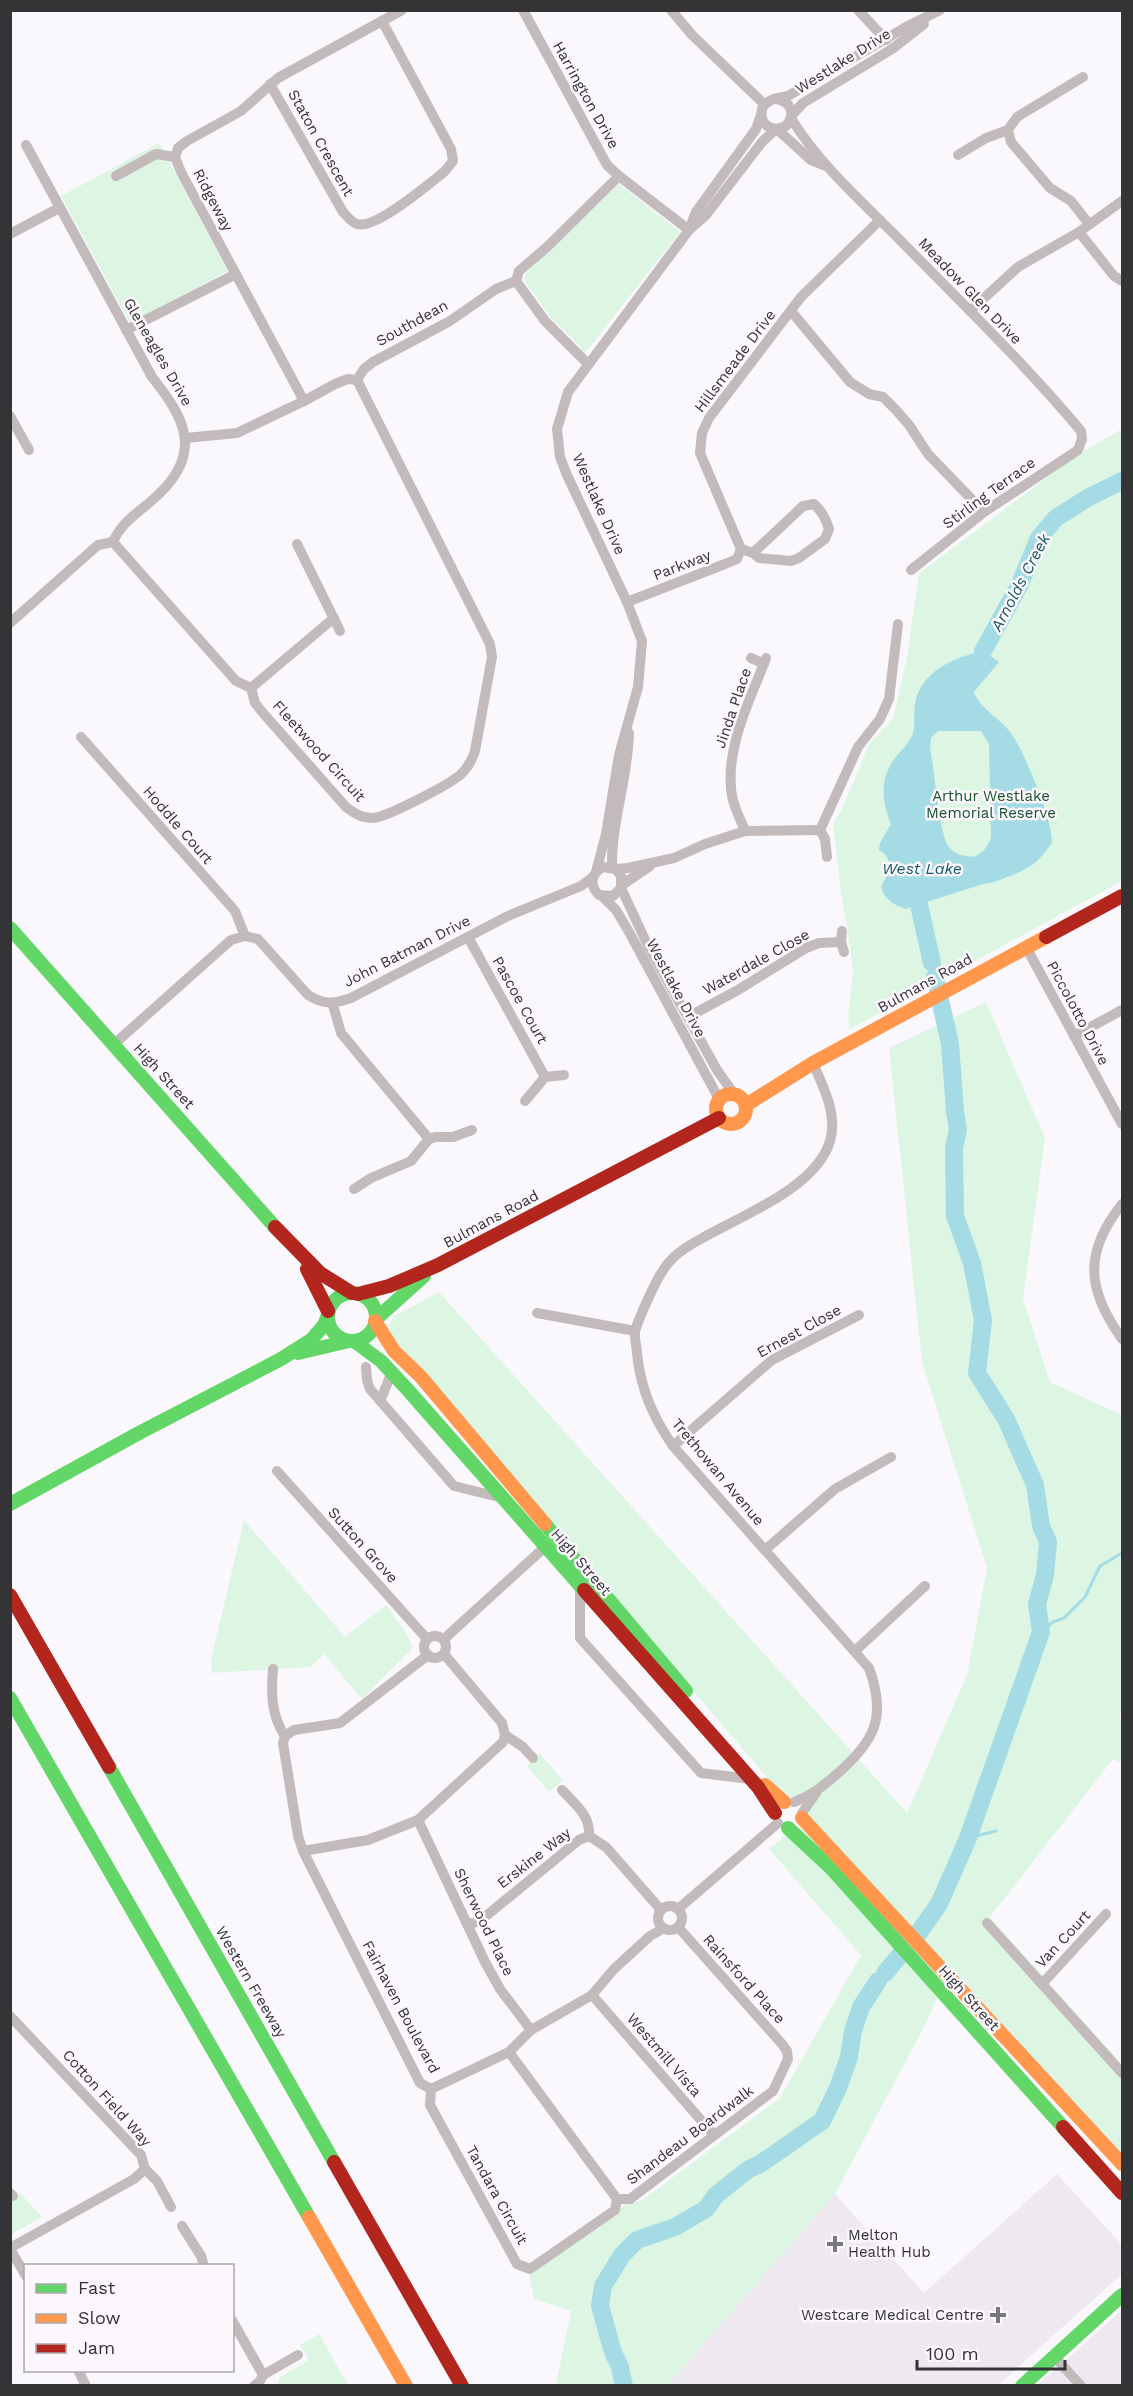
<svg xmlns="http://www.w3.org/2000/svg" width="1133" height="2396" font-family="'Work Sans',sans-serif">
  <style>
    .built { fill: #eee8f1 }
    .green { fill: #ddf6e3 }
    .water { fill: #a5dbe5; fill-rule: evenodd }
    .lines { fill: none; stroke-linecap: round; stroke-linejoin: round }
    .stream { stroke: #a5dbe5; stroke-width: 3 }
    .river { stroke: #a5dbe5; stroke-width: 18 }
    .street { stroke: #c3babb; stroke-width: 10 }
    .fast { stroke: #63d668; stroke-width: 14 }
    .slow { stroke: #ff974d; stroke-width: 14 }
    .jam { stroke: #b3261e; stroke-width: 14 }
    .poi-dot { fill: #79787b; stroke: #fbf7fd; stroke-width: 2 }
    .labels { text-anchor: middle; stroke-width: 5; stroke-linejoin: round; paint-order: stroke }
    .street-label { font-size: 15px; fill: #343335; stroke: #fbf7fd }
    .park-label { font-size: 15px; fill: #19522c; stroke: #fbf7fd }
    .poi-label { font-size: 15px; fill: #343335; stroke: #fbf7fd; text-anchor: start }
    .water-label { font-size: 16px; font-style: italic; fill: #165962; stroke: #fbf7fd }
  </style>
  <rect width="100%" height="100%" fill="#faf8fc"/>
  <g class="built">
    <polygon points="1057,2174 1122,2245 1122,2274 998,2385 670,2386 671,2381 835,2194 924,2293"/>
    <polygon points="1122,2310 1122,2385 1036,2386 1075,2352"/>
  </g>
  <g class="green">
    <polygon points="159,143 228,271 130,323 61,196"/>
    <polygon points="619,184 680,232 582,357 581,347 551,318 524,280 527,272"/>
    <polygon points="1122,429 1122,881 850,1029 848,1017 853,972 848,932 841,894 833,823 842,809 869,744 893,719 907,657 919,573 1076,456"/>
    <path d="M 986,1002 L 1045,1138 L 1023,1299 L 1050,1382 L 1122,1415 L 1122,1707 L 1119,1718 L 1122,1722 L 1122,1763 L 1113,1759 L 990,1917 L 1122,2064 L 1122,2163 L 949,1973 L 924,2027 L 835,2194 L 671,2381 L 670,2385 L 556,2385 L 571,2311 L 534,2299 L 529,2276 L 613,2216 C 620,2205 628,2203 641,2201 L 780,2098 L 861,1955 L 769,1849 L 784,1837 L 812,1823 C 806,1803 795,1796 777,1789 L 394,1341 L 389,1327 L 393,1317 L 439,1292 L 907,1813 L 967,1675 L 987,1568 L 922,1362 L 889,1048 Z"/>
    <polygon points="244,1520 345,1637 386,1605 405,1631 413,1648 362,1699 324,1654 310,1667 212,1673 211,1660"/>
    <polygon points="540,1753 563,1781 549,1792 527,1766"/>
    <polygon points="20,2193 42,2217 11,2234 11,2202"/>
    <polygon points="319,2334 348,2385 278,2385 279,2378 309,2360 300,2345"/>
  </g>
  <path class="water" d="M 983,651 L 999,662 L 974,692 C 981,710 1000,718 1011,733 C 1025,753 1053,821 1052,843 C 1047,849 1042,857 1036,862 C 1027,870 994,884 983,884 L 905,909 C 893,904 884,899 881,886 C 889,874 895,858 879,850 L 880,843 L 891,824 C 884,807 880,787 888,770 C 893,757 906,748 912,736 C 916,728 913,713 915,704 C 920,672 954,657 983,651 ZM 938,731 L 981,731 L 989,744 L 991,837 C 988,848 983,852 974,857 C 965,856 955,855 949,847 C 939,835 934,766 930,747 L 931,738 Z"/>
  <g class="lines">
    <g class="stream">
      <polyline points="1041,1632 1053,1622 1064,1618 1085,1597 1100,1566 1122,1553"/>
      <polyline points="968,1838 996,1831"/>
    </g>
    <g class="river">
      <polyline points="983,651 1019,586 1039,538 1056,518 1089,497 1122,481"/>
      <polyline points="919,905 932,963"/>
      <polyline points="917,1935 939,1904 968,1838 1041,1632 1037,1604 1045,1575 1048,1542 1041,1526 1035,1485 1006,1419 977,1373 983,1320 972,1263 955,1216 954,1148 958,1129 955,1112 950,1044 935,977"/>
      <polyline points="885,1973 900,1955"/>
      <polyline points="624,2386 620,2367 613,2352 600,2306 603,2286 622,2255 637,2240 675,2227 706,2209 716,2195 749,2169 760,2164 822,2121 838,2088 849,2057 853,2031 861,2007 878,1981"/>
    </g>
    <g class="street">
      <polyline points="523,10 607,165 619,176 689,230"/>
      <polyline points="671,10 692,35 764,104"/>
      <polyline points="858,10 886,40"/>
      <polyline points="1083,77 1017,117 1008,130 1011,142 1050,188 1071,201 1089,224"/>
      <path d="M 270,84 L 343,212 C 347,216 352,223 357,224 C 375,230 430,183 445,171 L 453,161 L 451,149 L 382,21"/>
      <path d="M 776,99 C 791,101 796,114 786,126 C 772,133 759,125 762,109 C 767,99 777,98 788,96 L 906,27 L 940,10"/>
      <polyline points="792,115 803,103 892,49 924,24"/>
      <path d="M 791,118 C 819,164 860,200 898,238 C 960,301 1024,363 1081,431 L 1082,439 L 1078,450 L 984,512 L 911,570"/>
      <polyline points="778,130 811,160 826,166"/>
      <polyline points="958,155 986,138 1008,130"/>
      <polyline points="116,176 156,154 175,157"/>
      <polyline points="690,227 696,212 756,129 761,115"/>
      <polyline points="1079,232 1114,276 1122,281"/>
      <polyline points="10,234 59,208"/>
      <polyline points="516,281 545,321 587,363"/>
      <polyline points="791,311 850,382 869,394 883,397 896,410 909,425 928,454 984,512"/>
      <polyline points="970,311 1018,267 1079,232 1122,201"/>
      <polyline points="126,330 236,274"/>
      <polyline points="304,401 181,172 175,157 178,148 187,141 241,111 278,78 402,10"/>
      <polyline points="10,416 29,450"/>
      <polyline points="186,438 237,433 304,401 335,384 348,379 357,380 364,369 373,362 450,321 496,289 516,281 519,271 547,247 619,176"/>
      <path d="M 113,542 L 236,681 L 251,688 L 255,703 L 263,713 L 346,807 C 354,813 361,818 372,818 C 386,818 448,785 460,775 C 468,768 472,760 475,751 L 492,657 L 490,644 L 357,380"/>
      <polyline points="297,544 340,631"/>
      <polyline points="741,549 700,453 702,433 709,418 801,297 880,220"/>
      <path d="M 741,549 L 753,553 L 759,558 L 791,561 L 799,558 L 825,539 L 829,529 C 826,519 822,511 814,504 L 803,506 L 753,553"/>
      <polyline points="627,602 725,564 737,559 741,549"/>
      <path d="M 10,623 L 98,545 L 113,542 C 123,519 142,511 160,493 C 203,451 184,417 152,377 L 26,145"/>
      <polyline points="751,658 764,664"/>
      <polyline points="251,688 334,618"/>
      <polyline points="81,737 235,911 245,936"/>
      <path d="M 745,831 C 741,820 734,808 732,796 C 724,749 750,701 766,658"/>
      <polyline points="827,857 825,839 820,830 858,747 880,719 889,699 898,624"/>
      <path d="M 612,868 C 611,822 628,779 629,733"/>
      <path d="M 616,869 L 621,876 L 621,888 L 613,896 L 599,895 C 589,885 591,873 603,867 L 616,869 L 628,868 L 674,858 L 705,844 L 745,831 L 820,830"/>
      <polyline points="596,872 606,834 619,755 638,687 642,641 627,602 567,475 560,457 557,429 568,392 689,230 706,215 762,142 775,130"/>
      <polyline points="622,885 650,866"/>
      <polyline points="621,888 648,946 717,1070 734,1094"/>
      <polyline points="602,896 616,910 629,932 719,1099"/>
      <polyline points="842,931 841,942 844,952"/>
      <polyline points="468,937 545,1077"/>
      <polyline points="1026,947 1122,1124"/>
      <polyline points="333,1005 341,1033 429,1139"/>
      <polyline points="688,1017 738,990 806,948 819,943 841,942"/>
      <polyline points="1074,1036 1122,1010"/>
      <path d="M 113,1045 L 231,940 L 245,936 L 258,939 L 308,995 C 324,1005 334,1004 351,998 L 508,916 L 581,886 L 593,877"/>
      <polyline points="525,1101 545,1077 564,1075"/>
      <polyline points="354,1189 371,1178 411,1161 429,1139 435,1137 453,1137 472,1130"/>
      <path d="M 1122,1204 C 1083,1253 1087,1290 1122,1339"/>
      <polyline points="537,1313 635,1331"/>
      <polyline points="366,1367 367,1380 370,1389 454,1486 503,1498"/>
      <polyline points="380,1401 392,1372"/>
      <polyline points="673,1446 772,1360 859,1315"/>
      <polyline points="277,1471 427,1639"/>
      <polyline points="765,1550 835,1489 891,1457"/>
      <polyline points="580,1586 580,1638 701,1773 750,1779"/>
      <circle cx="435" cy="1647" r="11"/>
      <polyline points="444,1639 546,1546"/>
      <polyline points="855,1651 925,1586"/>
      <polyline points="428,1655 340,1723 294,1730 285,1736 283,1743 298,1836 303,1851 420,2083 431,2089"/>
      <path d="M 273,1669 C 271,1692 271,1716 285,1736"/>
      <polyline points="505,1735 523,1747 533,1758"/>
      <path d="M 562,1790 C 575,1804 591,1816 589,1836"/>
      <path d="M 794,1802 C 811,1796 823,1786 837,1774 C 875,1741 887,1717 869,1668 L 673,1446 C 653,1417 641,1390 637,1354 C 637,1347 634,1338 635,1332 C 636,1325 641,1316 643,1310 C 651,1293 659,1272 672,1259 C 681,1249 695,1242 706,1236 C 746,1214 817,1186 830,1141 C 838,1114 823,1087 813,1063"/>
      <polyline points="802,1813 816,1793"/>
      <polyline points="418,1820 485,1962 500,1989 531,2030"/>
      <polyline points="303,1851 368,1840 418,1820 503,1742 505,1735 502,1723 444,1654"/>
      <circle cx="670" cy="1918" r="12"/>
      <polyline points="678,1909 778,1823"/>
      <polyline points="987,1923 1122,2073"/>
      <polyline points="468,1925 481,1920 579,1840 589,1836 606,1847 661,1910"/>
      <polyline points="1042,1984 1106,1914"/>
      <polyline points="592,1995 714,2135"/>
      <polyline points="10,2016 141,2155 145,2169 157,2181 171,2207"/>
      <polyline points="431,2089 430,2105 517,2264 530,2269 615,2210 617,2199 509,2052"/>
      <polyline points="431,2089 509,2052 531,2030 592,1995 614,1969 650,1936 664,1928"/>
      <polyline points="10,2193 13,2196"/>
      <polyline points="617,2199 630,2199 773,2091 788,2059 787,2051 782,2044 678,1927"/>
      <polyline points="182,2226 201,2256 204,2266"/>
      <polyline points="10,2248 134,2179 145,2169"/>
      <polyline points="10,2249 26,2276"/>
      <polyline points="232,2320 263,2375"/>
      <polyline points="1054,2356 1081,2386"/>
      <polyline points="78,2370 86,2386"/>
      <polyline points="254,2386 260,2381 263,2375 298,2355"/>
    </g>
    <g class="fast">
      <polyline points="10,928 275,1227"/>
      <circle cx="352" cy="1317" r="24"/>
      <polyline points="376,1319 424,1276"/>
      <polyline points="354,1341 381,1361 407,1389 584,1590"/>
      <polyline points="298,1353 349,1341"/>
      <polyline points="10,1504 139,1433 281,1359 311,1340 324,1325 328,1315"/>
      <polyline points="545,1524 686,1691"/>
      <polyline points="10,1698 309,2217"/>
      <polyline points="109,1767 334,2162"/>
      <polyline points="788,1828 831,1868 1063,2127"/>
      <polyline points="1022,2386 1122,2295"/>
    </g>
    <g class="slow">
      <circle cx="731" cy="1109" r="15"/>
      <polyline points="746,1105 813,1063 1046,937"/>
      <polyline points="375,1321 394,1351 421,1377 545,1524"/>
      <polyline points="765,1785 784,1802"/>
      <polyline points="802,1818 1122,2164"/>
      <polyline points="309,2217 406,2386"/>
    </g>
    <g class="jam">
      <polyline points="1046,937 1122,896"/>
      <polyline points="275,1227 320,1273 352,1293"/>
      <polyline points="307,1269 328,1311"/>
      <polyline points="358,1294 389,1286 438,1265 719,1118"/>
      <polyline points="584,1590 758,1787 775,1813"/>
      <polyline points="10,1595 109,1767"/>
      <polyline points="1063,2127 1122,2193"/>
      <polyline points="334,2162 462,2386"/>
    </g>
  </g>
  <g class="poi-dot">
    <path d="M832 2235h6v6h6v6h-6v6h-6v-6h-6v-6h6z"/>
    <path d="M995 2306h6v6h6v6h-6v6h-6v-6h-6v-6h6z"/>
  </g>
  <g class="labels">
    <g class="street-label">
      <text transform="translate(843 61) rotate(-32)" y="5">Westlake Drive</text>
      <text transform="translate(586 95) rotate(61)" y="5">Harrington Drive</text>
      <text transform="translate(321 143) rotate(61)" y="5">Staton Crescent</text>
      <text transform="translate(213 200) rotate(62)" y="5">Ridgeway</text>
      <text transform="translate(970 291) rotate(46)" y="5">Meadow Glen Drive</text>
      <text transform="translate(412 323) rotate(-29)" y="5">Southdean</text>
      <text transform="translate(158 352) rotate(60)" y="5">Gleneagles Drive</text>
      <text transform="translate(735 361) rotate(-53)" y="5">Hillsmeade Drive</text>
      <text transform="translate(989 493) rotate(-36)" y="5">Stirling Terrace</text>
      <text transform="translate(599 504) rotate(66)" y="5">Westlake Drive</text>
      <text transform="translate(682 565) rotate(-21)" y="5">Parkway</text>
      <text transform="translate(733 708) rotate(-71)" y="5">Jinda Place</text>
      <text transform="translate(319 751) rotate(48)" y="5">Fleetwood Circuit</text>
      <text transform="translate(178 825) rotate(49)" y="5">Hoddle Court</text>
      <text transform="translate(407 951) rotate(-27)" y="5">John Batman Drive</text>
      <text transform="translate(756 962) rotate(-29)" y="5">Waterdale Close</text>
      <text transform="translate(925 983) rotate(-29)" y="5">Bulmans Road</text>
      <text transform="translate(676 988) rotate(62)" y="5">Westlake Drive</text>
      <text transform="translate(520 1000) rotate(61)" y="5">Pascoe Court</text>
      <text transform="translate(1078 1013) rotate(62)" y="5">Piccolotto Drive</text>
      <text transform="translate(164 1076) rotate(48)" y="5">High Street</text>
      <text transform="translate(491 1219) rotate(-28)" y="5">Bulmans Road</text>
      <text transform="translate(799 1331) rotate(-29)" y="5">Ernest Close</text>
      <text transform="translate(718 1472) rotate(50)" y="5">Trethowan Avenue</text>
      <text transform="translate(363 1545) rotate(48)" y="5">Sutton Grove</text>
      <text transform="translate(581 1562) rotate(49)" y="5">High Street</text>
      <text transform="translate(534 1858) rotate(-38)" y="5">Erskine Way</text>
      <text transform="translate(484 1922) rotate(64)" y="5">Sherwood Place</text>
      <text transform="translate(1063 1939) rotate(-47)" y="5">Van Court</text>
      <text transform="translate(744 1979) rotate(48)" y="5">Rainsford Place</text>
      <text transform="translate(251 1982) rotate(60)" y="5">Western Freeway</text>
      <text transform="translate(969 1998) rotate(48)" y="5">High Street</text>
      <text transform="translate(401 2007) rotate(62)" y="5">Fairhaven Boulevard</text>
      <text transform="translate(664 2055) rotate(49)" y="5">Westmill Vista</text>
      <text transform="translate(107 2098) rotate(48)" y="5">Cotton Field Way</text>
      <text transform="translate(690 2135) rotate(-37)" y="5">Shandeau Boardwalk</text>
      <text transform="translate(497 2195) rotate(61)" y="5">Tandara Circuit</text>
    </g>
    <g class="park-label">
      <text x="991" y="801">Arthur Westlake<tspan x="991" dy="17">Memorial Reserve</tspan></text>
    </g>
    <g class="poi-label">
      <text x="848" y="2240">Melton<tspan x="848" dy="17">Health Hub</tspan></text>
      <text x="984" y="2320" text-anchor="end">Westcare Medical Centre</text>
    </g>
    <g class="water-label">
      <text transform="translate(1020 582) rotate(-62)" y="6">Arnolds Creek</text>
      <text x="922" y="874">West Lake</text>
    </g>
  </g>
  <rect width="1133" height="2396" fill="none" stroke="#343335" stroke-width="24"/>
  <rect x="24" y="2264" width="210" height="108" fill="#fbf7fd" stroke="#aba9ad" stroke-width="1.5"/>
  <rect x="36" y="2284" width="30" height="9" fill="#63d668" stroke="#aba9ad" stroke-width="1.5"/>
  <text x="78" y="2294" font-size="18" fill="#343335">Fast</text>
  <rect x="36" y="2314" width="30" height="9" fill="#ff974d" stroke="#aba9ad" stroke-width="1.5"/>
  <text x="78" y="2324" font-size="18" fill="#343335">Slow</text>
  <rect x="36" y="2344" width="30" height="9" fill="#b3261e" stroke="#aba9ad" stroke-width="1.5"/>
  <text x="78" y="2354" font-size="18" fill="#343335">Jam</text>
  <path d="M917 2360v9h148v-9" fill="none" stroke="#343335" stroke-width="3"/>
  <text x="926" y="2360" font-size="18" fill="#343335" stroke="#fbf7fd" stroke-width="4.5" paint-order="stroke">100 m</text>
</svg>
